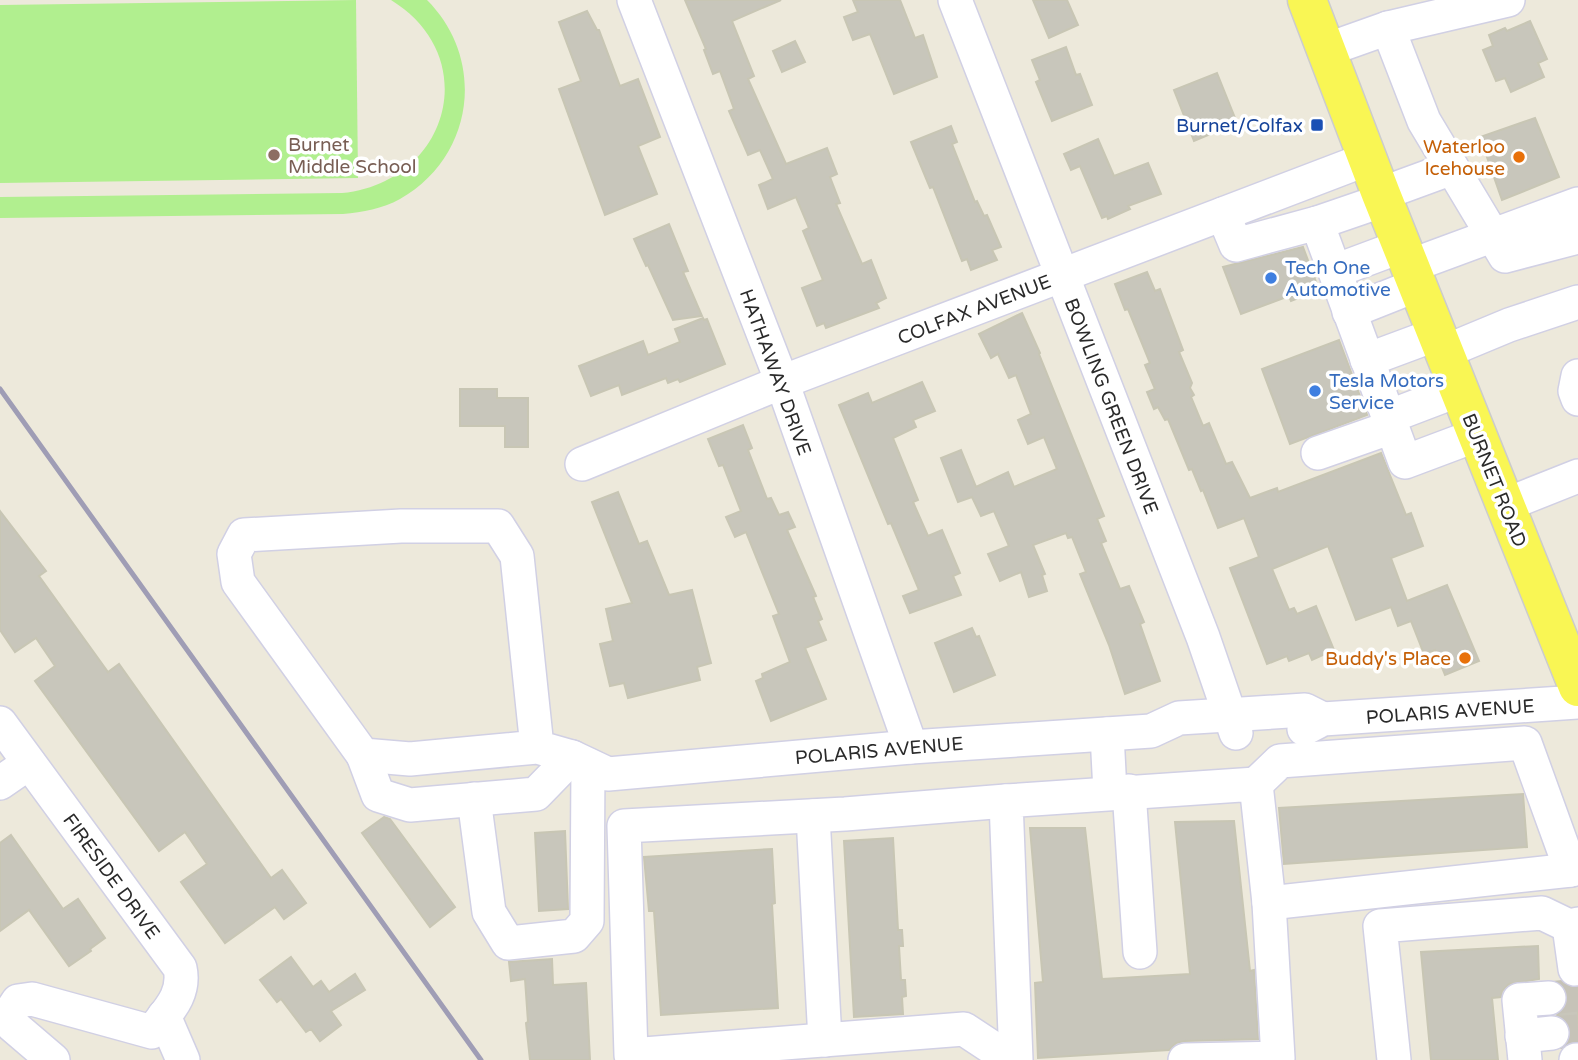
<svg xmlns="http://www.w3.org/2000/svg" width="1578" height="1060" font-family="'Varela Round',sans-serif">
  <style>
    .pitch { fill: #b1ef8f }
    .building { fill: #c8c6bb; stroke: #c8c6b4; stroke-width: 2 }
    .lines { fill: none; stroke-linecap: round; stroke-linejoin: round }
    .minor-tunnel { stroke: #c6c3b8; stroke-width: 33; stroke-dasharray: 33 17; stroke-linecap: butt }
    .minor-casing { stroke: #d1d0e4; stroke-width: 36 }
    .major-casing { stroke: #ccc; stroke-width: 41 }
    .minor { stroke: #fff; stroke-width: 33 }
    .major { stroke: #f9f654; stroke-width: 38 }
    .rail { stroke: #9f9db5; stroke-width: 5 }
    .transit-dot { fill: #1a4fb4; stroke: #fff; stroke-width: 2.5 }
    .education-dot { fill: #8d6e63; stroke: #fff; stroke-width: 2.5 }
    .food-dot { fill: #e8710a; stroke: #fff; stroke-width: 2.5 }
    .shop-dot { fill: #3f7fe0; stroke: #fff; stroke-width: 2.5 }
    .labels { text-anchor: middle; stroke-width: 7; stroke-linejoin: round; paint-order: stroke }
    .transit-label { font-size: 19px; fill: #164399; stroke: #fff; text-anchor: end }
    .education-label { font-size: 19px; fill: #785e54; stroke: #fff; text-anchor: start }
    .food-label { font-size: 19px; fill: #c56008; stroke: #fff; text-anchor: end }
    .shop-label { font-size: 19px; fill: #366cbe; stroke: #fff; text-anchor: start }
    .street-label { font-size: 19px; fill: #2a2a2a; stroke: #fff }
  </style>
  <rect width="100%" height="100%" fill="#ede9db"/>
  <g class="pitch">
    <polygon points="356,0 358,178 0,183 0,5"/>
    <path d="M 391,0 L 427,0 C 487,60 474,157 400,199 C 382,209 363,212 343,214 L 0,218 L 0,197 L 342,193 C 449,182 484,57 391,0 Z"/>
  </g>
  <g class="building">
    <polygon points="685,0 781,0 732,21 754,76 748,79 786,164 827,148 837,174 830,177 840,203 836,204 862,264 871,260 886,298 876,303 879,308 826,328 824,323 817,326 802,288 823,280 803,231 809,228 796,197 768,209 759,185 773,179 760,150 748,155 729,111 734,109 720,71 713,74 704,50 706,49"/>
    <polygon points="853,0 900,0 915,38 923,35 937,77 894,94 870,34 853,40 844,17 858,12"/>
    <polygon points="1033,0 1067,0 1078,25 1049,38"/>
    <polygon points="587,11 597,30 599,30 620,86 638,79 660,137 638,146 657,194 605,215 559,89 581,81 559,22"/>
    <polygon points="1530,21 1547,59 1538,63 1544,77 1511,92 1505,78 1496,81 1483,50 1493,46 1489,35 1505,28 1507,31"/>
    <polygon points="795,41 805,62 782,72 773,51"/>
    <polygon points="1066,47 1076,75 1080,74 1092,105 1052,121 1036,82 1040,80 1032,60"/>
    <polygon points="1217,73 1237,123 1194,141 1174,90"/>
    <polygon points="1535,118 1559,177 1502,200 1480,137"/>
    <polygon points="951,126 957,142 952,144 975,202 977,201 984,216 987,215 1001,247 992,250 997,260 971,270 967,259 962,261 933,187 930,188 911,142"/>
    <polygon points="1098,139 1114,176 1148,163 1161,194 1128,206 1130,209 1108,219 1107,216 1102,218 1080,166 1071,170 1064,154"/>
    <polygon points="669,224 688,271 683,272 702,316 673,320 648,265 646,266 634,239"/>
    <polygon points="1303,247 1319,290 1291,301 1289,296 1241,314 1223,267"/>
    <polygon points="1147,272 1155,291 1160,289 1183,350 1179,352 1192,383 1190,388 1194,395 1191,397 1203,426 1209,423 1226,464 1232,462 1250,498 1277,488 1278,492 1381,453 1406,515 1411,513 1423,546 1391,558 1407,601 1447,585 1479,661 1445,675 1435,650 1424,654 1411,621 1398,626 1391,607 1356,620 1328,546 1272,569 1289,610 1294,608 1297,614 1316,606 1334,650 1312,660 1309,653 1289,661 1287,656 1267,664 1230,568 1259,557 1244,518 1218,528 1203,490 1201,491 1192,469 1189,470 1168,419 1165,420 1158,407 1154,409 1147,392 1155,389 1145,365 1150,363 1128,309 1125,310 1115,284"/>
    <polygon points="1022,313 1040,353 1039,354 1104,516 1097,519 1106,541 1101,543 1120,589 1129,586 1144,622 1140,624 1160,681 1125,694 1109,645 1080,574 1086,572 1072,537 1068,538 1066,533 1033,545 1045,574 1042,575 1047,591 1029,597 1021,572 1000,581 988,554 1009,546 994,511 981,516 972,497 958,502 941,458 961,450 976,487 1008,472 1014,487 1057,469 1044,437 1028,444 1018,420 1031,414 1016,375 1009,378 998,354 991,358 979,334"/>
    <polygon points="703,318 704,320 707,319 725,364 680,382 678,379 668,383 666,378 622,395 619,385 591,396 579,366 643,341 648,355 680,342 675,329"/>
    <polygon points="1339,340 1367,415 1290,444 1262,369"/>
    <polygon points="922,382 935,411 913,420 916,427 893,438 918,500 913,502 928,536 942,530 960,573 953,576 961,595 910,613 903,596 919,590 891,523 888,524 839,405 868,393 872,403"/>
    <polygon points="460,389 497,389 497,398 528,398 528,447 505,447 505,426 460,426"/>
    <polygon points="743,425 752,448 748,450 767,499 771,498 779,515 788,512 795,527 787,530 816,596 813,597 822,619 818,621 826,640 805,648 826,699 771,721 756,681 763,678 762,674 790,662 773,616 779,614 746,532 735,537 726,517 741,511 723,465 719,466 708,439"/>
    <polygon points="618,492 639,544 647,541 669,595 692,590 711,663 697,667 700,680 628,698 624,683 610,686 600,644 613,641 606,609 632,603 592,502"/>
    <polygon points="0,511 46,571 39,576 108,672 119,664 271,878 282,870 306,903 284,919 275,907 225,943 181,882 207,864 185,832 159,851 35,681 55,666 36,638 15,652 0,630"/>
    <polygon points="972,628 976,637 979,636 995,675 954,692 935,643"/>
    <polygon points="1523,794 1527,847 1284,864 1279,808"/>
    <polygon points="384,817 390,819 455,907 430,927 362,833"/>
    <polygon points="1234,821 1250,971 1254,970 1258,1039 1185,1041 1176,1043 1169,1050 1038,1058 1035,983 1043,982 1030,828 1085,828 1102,979 1190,974 1175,822"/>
    <polygon points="565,831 568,909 539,911 535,833"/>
    <polygon points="11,835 63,909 78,899 105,938 90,949 91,951 69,966 29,910 0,931 0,843"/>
    <polygon points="893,838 898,930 902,930 903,946 899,946 901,980 905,980 906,996 902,997 903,1014 854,1017 844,841"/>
    <polygon points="772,849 775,903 772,904 778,1008 661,1015 654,911 649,911 644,857"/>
    <polygon points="1538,946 1539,979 1509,984 1502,991 1501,997 1492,998 1498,1060 1431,1060 1421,952"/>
    <polygon points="291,957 313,987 321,981 329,992 355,974 365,990 331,1011 341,1025 320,1041 311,1029 306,1032 281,999 277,1002 260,980"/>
    <polygon points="552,959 553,985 586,983 590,1060 530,1060 526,1023 528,1022 525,979 511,981 509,962"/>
    <polygon points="1565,987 1578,987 1578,1041 1568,1043 1571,1032 1568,1022 1557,1015 1566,1006 1568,996"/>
  </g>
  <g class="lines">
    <g class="minor-tunnel">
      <polyline points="1549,998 1578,995"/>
      <polyline points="1552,1033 1578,1031"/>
    </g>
    <defs>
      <g id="minor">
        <polyline points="634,0 782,382 911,747"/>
        <polyline points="955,0 1203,637 1236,733"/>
        <polyline points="1388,28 1424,121 1505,256 1578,237"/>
        <polyline points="1326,50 1388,28 1508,0"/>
        <polyline points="1381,194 1452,168"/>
        <polyline points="1223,214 1236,245 1317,223 1405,462 1477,435"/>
        <polyline points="1317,223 1384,200"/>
        <polyline points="1410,266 1578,204"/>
        <polyline points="1335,271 1402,246"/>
        <polyline points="1349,312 1417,285"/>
        <polyline points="1444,352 1509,325 1578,302"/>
        <polyline points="1367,360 1437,334"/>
        <polyline points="1578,376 1575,391 1578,399"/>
        <polyline points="1388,417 1459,390"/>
        <polyline points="1318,453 1392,427"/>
        <polyline points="582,464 782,382 1367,159"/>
        <polyline points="1505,505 1578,476"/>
        <path d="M 0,723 L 180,968 C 186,995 167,1012 152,1032 L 32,999 L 18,1001 L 10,1013 L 12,1025 L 53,1060"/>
        <polyline points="1304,729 1323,719 1578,702"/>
        <polyline points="1107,734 1110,792"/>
        <polyline points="537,747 410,759 363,755 238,582 234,554 244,535 401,526 498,526 517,556 537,747 572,757 608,774 911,747 1151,731 1179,718 1305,710 1323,719"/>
        <polyline points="363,755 378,795 410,805 536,794 572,757"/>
        <polyline points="0,783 29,763"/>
        <polyline points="1256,784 1280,761 1525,743 1571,870"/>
        <polyline points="1129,791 1140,952"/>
        <polyline points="474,799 489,912 508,943 574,936 587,921 588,765"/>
        <polyline points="1006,801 845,814 624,826 631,1055 964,1029 1011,1060"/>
        <polyline points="813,816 825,1040"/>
        <polyline points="1269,903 1571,870 1578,868"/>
        <polyline points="1578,924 1569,926 1575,969 1578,968"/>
        <polyline points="164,1016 183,1060"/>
        <polyline points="1522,1036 1552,1033"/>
        <polyline points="1016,1060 1006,801 1256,784 1269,903 1278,1058 1185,1060"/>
        <polyline points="1394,1060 1380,926 1542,913 1569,926"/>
        <polyline points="1525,1060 1519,1000 1549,998"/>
        <polyline points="1576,1060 1578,1060"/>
      </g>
      <polyline id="major" points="1307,0 1381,194 1578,687"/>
    </defs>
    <use href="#minor" class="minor-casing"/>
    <use href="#major" class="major-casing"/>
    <use href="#minor" class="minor"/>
    <use href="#major" class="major"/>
    <polyline class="rail" points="0,389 481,1060"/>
  </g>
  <rect class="transit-dot" x="1310" y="118" width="14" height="14" rx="3.5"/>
  <circle class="education-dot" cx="274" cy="155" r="7"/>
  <g class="food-dot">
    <circle cx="1519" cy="157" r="7"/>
    <circle cx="1465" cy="658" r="7"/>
  </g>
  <g class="shop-dot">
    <circle cx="1271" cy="278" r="7"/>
    <circle cx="1315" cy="391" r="7"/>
  </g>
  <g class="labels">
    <g class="transit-label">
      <text x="1303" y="132">Burnet/Colfax</text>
    </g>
    <g class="education-label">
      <text x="288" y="151">Burnet<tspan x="288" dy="22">Middle School</tspan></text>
    </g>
    <g class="food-label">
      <text x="1505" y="153">Waterloo<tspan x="1505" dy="22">Icehouse</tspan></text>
      <text x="1451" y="665">Buddy's Place</text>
    </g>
    <g class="shop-label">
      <text x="1285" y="274">Tech One<tspan x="1285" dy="22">Automotive</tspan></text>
      <text x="1329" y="387">Tesla Motors<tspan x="1329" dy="22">Service</tspan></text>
    </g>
    <g class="street-label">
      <text transform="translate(974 309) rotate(-21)" y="7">COLFAX AVENUE</text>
      <text transform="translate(776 372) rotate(70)" y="7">HATHAWAY DRIVE</text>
      <text transform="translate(1112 406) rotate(69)" y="7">BOWLING GREEN DRIVE</text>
      <text transform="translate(1495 480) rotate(68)" y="7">BURNET ROAD</text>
      <text transform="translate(1450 711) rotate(-4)" y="7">POLARIS AVENUE</text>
      <text transform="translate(879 750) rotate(-5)" y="7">POLARIS AVENUE</text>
      <text transform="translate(112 876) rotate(54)" y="7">FIRESIDE DRIVE</text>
    </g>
  </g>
</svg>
